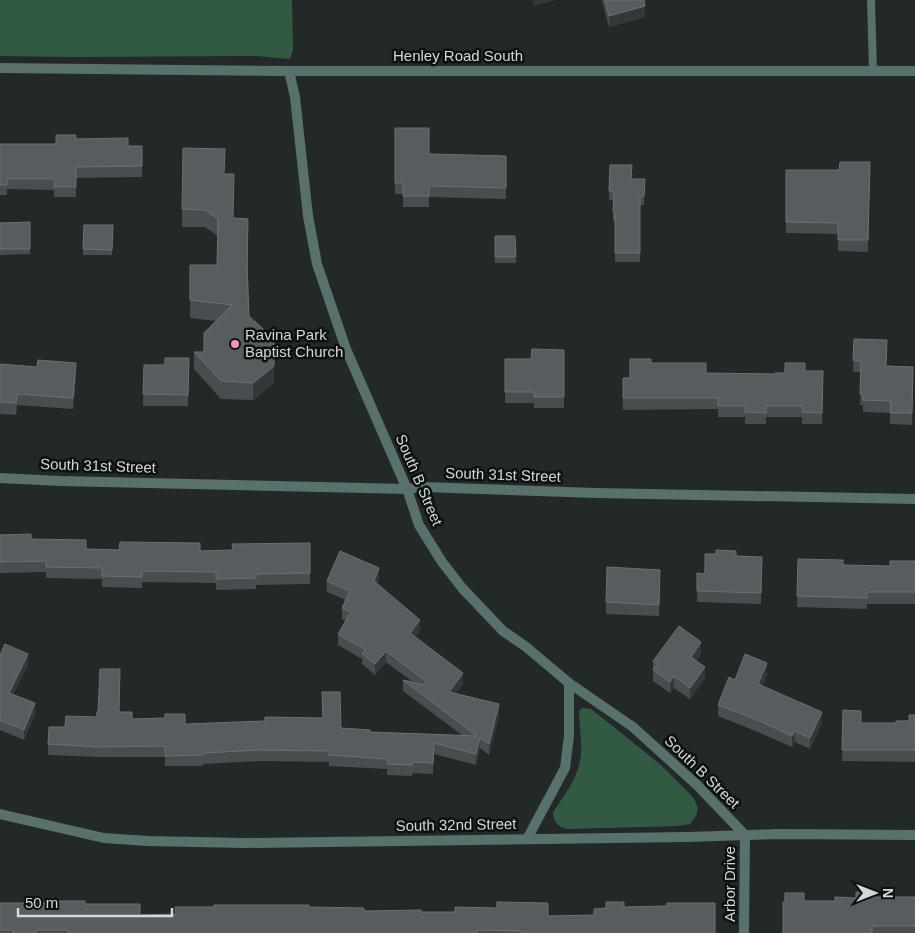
<svg xmlns="http://www.w3.org/2000/svg" width="915" height="933" font-family="Arial,sans-serif">
  <style>
    .green { fill: #325a43 }
    .lines { fill: none; stroke-linecap: round; stroke-linejoin: round }
    .service { stroke: #58716d; stroke-width: 8 }
    .minor { stroke: #58716d; stroke-width: 10 }
    .tertiary { stroke: #58716d; stroke-width: 10 }
    .wall { fill: #494d50 }
    .shaded-wall { fill: #34383a }
    .building { fill: #585c5f; stroke: #6c7072 }
    .poi-dot { fill: #f98fc8; stroke: #0e1111; stroke-width: 2 }
    .labels { text-anchor: middle; stroke-width: 5; stroke-linejoin: round; paint-order: stroke }
    .street-label { font-size: 15px; fill: #d4d8d8; stroke: #0e1111 }
    .poi-label { font-size: 15px; fill: #d4d8d8; stroke: #0e1111; text-anchor: start }
  </style>
  <rect width="100%" height="100%" fill="#232829"/>
  <g class="green">
    <polygon points="0,0 292,0 293,50 290,59 256,56 69,57 0,56"/>
    <path d="M 582,708 L 591,709 L 615,728 L 661,765 L 689,793 L 694,799 L 698,808 L 696,816 L 690,824 L 678,826 L 568,829 C 559,828 553,822 553,812 C 565,794 580,776 581,753 C 582,739 579,725 579,711 Z"/>
  </g>
  <g class="lines">
    <polyline class="service" points="871,0 873,71"/>
    <g class="minor">
      <polyline points="289,71 295,97 308,216 317,264 346,349 407,489 419,525 442,562 463,589 503,631 525,646 569,683 633,727 697,785 745,835 744,933"/>
      <polyline points="0,478 60,481 407,489 423,487 596,493 915,499"/>
      <polyline points="0,814 104,838 147,841 245,843 687,837 781,834 915,835"/>
      <polyline points="527,839 565,768 569,736 569,683"/>
    </g>
    <polyline class="tertiary" points="0,68 289,71 915,71"/>
  </g>
  <g class="wall">
    <polygon points="602,0 644,0 645,17 609,27"/>
    <polygon points="395,128 429,154 506,156 506,199 429,197 429,207 403,207 403,194 395,194"/>
    <polygon points="76,139 128,146 142,146 142,177 76,178 76,197 54,197 54,190 7,189 7,195 0,195 0,144 56,144"/>
    <polygon points="870,162 868,252 838,251 838,234 786,233 786,170 839,170"/>
    <polygon points="610,165 632,179 645,179 644,205 640,205 640,262 615,262 615,221 613,221 613,200 609,200"/>
    <polygon points="225,174 233,218 248,236 248,274 249,316 274,383 253,400 221,399 194,369 194,352 204,352 216,321 190,318 190,265 217,265 218,236 205,227 182,227 182,209"/>
    <polygon points="30,222 30,254 0,255 0,223"/>
    <polygon points="84,225 113,225 112,255 83,255"/>
    <polygon points="495,236 515,236 516,263 495,263"/>
    <polygon points="854,339 886,366 913,367 912,425 890,424 890,413 863,412 863,405 860,405 861,372 853,372"/>
    <polygon points="564,350 564,408 534,408 534,403 505,403 505,359 531,359"/>
    <polygon points="189,358 188,406 143,406 144,365 165,365"/>
    <polygon points="651,363 706,373 775,374 805,371 823,371 822,424 802,424 802,417 766,417 766,424 745,424 745,417 718,417 718,409 623,410 623,378 630,378"/>
    <polygon points="0,364 76,374 73,409 17,405 16,415 0,414"/>
    <polygon points="0,535 31,539 86,549 200,551 232,550 310,543 310,584 256,585 256,589 216,590 216,583 142,582 142,588 102,587 102,579 46,578 46,572 0,573"/>
    <polygon points="736,556 762,557 761,604 697,602 697,573 705,574"/>
    <polygon points="798,559 843,565 890,566 915,561 915,604 867,604 867,609 797,607"/>
    <polygon points="379,579 377,584 420,631 415,637 463,684 456,693 499,715 489,755 480,748 476,765 434,754 433,774 413,773 412,776 387,775 387,769 329,766 329,762 260,761 203,764 203,766 165,766 165,757 99,757 48,755 48,744 65,727 97,717 98,712 119,712 132,719 185,724 341,728 370,732 462,735 403,691 403,680 413,682 386,662 375,675 362,664 362,659 338,645 338,634 346,621 342,619 342,608 346,600 327,592 327,581"/>
    <polygon points="660,581 659,616 606,614 606,602"/>
    <polygon points="701,654 696,661 705,678 690,699 674,688 670,693 653,681 653,661"/>
    <polygon points="0,655 28,665 13,694 35,714 24,740 0,730"/>
    <polygon points="767,674 762,686 822,723 810,749 795,742 792,747 753,730 718,716 718,705 735,680"/>
    <polygon points="843,710 861,723 896,723 909,721 915,715 915,762 842,761"/>
    <polygon points="873,897 915,897 915,933 783,933 804,901 835,901 856,898"/>
    <polygon points="0,903 85,904 140,915 175,914 309,907 364,911 548,916 594,915 624,907 715,933 0,933"/>
  </g>
  <g class="shaded-wall">
    <polygon points="533,0 556,0 533,6"/>
    <polygon points="645,6 645,17 609,27 609,16"/>
    <polygon points="76,363 76,374 73,409 73,398"/>
    <polygon points="274,366 274,383 253,400 253,383"/>
    <polygon points="379,568 379,579 374,591 374,581"/>
    <polygon points="420,620 420,631 410,644 410,633"/>
    <polygon points="701,642 701,654 691,668 691,657"/>
    <polygon points="386,651 386,662 375,675 375,664"/>
    <polygon points="28,654 28,665 9,703 9,693"/>
    <polygon points="767,663 767,674 758,695 758,684"/>
    <polygon points="705,667 705,678 690,699 690,688"/>
    <polygon points="463,673 463,684 449,702 449,692"/>
    <polygon points="674,676 674,688 670,693 670,682"/>
    <polygon points="35,703 35,714 24,740 24,730"/>
    <polygon points="499,704 499,715 489,755 489,744"/>
    <polygon points="822,712 822,723 810,749 810,738"/>
    <polygon points="795,731 795,742 792,747 792,736"/>
    <polygon points="480,738 480,748 476,765 476,754"/>
  </g>
  <g class="building">
    <polygon points="605,0 644,0 645,6 609,16"/>
    <polygon points="395,128 429,128 429,154 506,156 506,188 429,186 429,196 403,196 403,183 395,183"/>
    <polygon points="56,135 76,135 76,139 128,138 128,146 142,146 142,166 76,167 76,187 54,187 54,179 7,179 7,185 0,185 0,144 56,144"/>
    <polygon points="183,148 225,149 224,174 234,174 233,218 248,219 247,266 249,316 274,339 274,366 253,383 221,381 194,352 204,352 204,333 232,305 190,300 190,265 217,265 218,219 205,210 182,209"/>
    <polygon points="840,162 870,162 868,240 838,240 838,223 786,222 786,170 839,170"/>
    <polygon points="610,165 632,165 631,179 645,179 644,196 640,196 640,253 615,253 615,212 613,212 614,191 609,191"/>
    <polygon points="30,222 30,249 0,249 0,223"/>
    <polygon points="84,225 113,225 112,250 83,249"/>
    <polygon points="495,236 515,236 516,257 495,257"/>
    <polygon points="854,339 887,340 886,366 913,367 912,413 890,413 891,401 863,400 863,394 860,394 861,361 853,360"/>
    <polygon points="532,349 564,350 564,397 534,397 534,392 505,392 505,359 531,359"/>
    <polygon points="165,358 189,358 188,395 143,394 144,365 165,365"/>
    <polygon points="630,359 651,359 651,363 706,363 706,373 775,374 775,373 785,373 785,363 805,363 805,371 823,371 822,413 802,412 802,406 766,406 766,413 745,412 745,406 718,406 718,398 623,398 623,378 630,378"/>
    <polygon points="38,360 76,363 73,398 17,394 16,403 0,402 0,364 37,367"/>
    <polygon points="31,534 31,539 86,540 86,549 119,550 120,542 200,543 200,551 233,550 232,544 310,543 310,573 256,574 256,578 216,579 216,572 142,571 142,577 102,576 102,568 46,567 46,561 0,562 0,535"/>
    <polygon points="716,550 736,551 736,556 762,557 761,593 697,591 697,573 705,574 705,554 716,554"/>
    <polygon points="340,551 379,568 374,581 420,620 410,633 463,673 449,692 499,704 489,744 480,738 476,754 434,743 433,763 413,762 412,765 387,764 387,759 329,755 330,751 260,750 203,753 203,755 165,756 165,746 99,747 48,744 49,727 65,727 66,716 97,717 97,712 98,712 100,669 120,669 119,712 132,712 132,719 165,718 165,714 185,714 185,724 265,721 265,717 323,718 322,692 340,692 341,728 370,730 370,732 477,736 403,680 424,685 427,682 386,651 375,664 362,654 366,650 338,634 351,612 342,608 350,591 327,581"/>
    <polygon points="798,559 843,560 843,565 890,566 890,561 915,561 915,592 867,592 867,598 797,596"/>
    <polygon points="607,567 660,570 659,605 606,602"/>
    <polygon points="679,626 701,642 691,657 705,667 690,688 674,676 670,682 653,670 657,664 653,661"/>
    <polygon points="5,644 28,654 9,693 35,703 24,730 0,720 0,655"/>
    <polygon points="745,654 767,663 758,684 822,712 810,738 795,731 792,736 753,718 718,705 729,677 735,680"/>
    <polygon points="843,710 861,711 861,723 896,723 896,721 909,721 909,715 915,715 915,750 842,750"/>
    <polygon points="856,892 873,893 873,897 915,897 915,926 872,926 872,933 783,933 783,902 785,902 785,893 804,893 804,901 835,901 835,897 856,898"/>
    <polygon points="45,901 85,901 85,904 140,904 140,915 176,914 175,907 214,907 214,905 309,905 309,907 364,908 364,911 421,910 421,912 455,912 455,907 497,908 497,902 548,903 548,916 594,915 594,909 606,908 606,902 624,902 624,907 667,906 667,903 715,903 715,933 521,933 521,931 477,930 477,933 68,933 68,930 36,930 36,933 13,933 13,930 0,930 0,903 45,903"/>
  </g>
  <circle class="poi-dot" cx="235" cy="344" r="5"/>
  <g class="labels">
    <g class="street-label">
      <text x="458" y="61">Henley Road South</text>
      <text transform="translate(98 466) rotate(2)" y="5">South 31st Street</text>
      <text transform="translate(503 475) rotate(2)" y="5">South 31st Street</text>
      <text transform="translate(419 480) rotate(67)" y="5">South B Street</text>
      <text transform="translate(702 772) rotate(44)" y="5">South B Street</text>
      <text transform="translate(456 825) rotate(-1)" y="5">South 32nd Street</text>
      <text transform="translate(730 884) rotate(-90)" y="5">Arbor Drive</text>
    </g>
    <g class="poi-label">
      <text x="245" y="340">Ravina Park<tspan x="245" dy="17">Baptist Church</tspan></text>
    </g>
  </g>
  <g transform="translate(875 893) rotate(90)" stroke="#0e1111" stroke-width="4" paint-order="stroke">
  <path d="M0-4L9 19L0 12L-9 19Z" fill="#d4d8d8"/>
  <text y="-8" font-size="14" font-weight="bold" text-anchor="middle" fill="#d4d8d8">N</text>
  </g>
  <path d="M18 908v8h154v-8" fill="none" stroke="#d4d8d8" stroke-width="2.5"/>
  <text x="25" y="908" font-size="15" fill="#d4d8d8" stroke="#0e1111" stroke-width="4" paint-order="stroke">50 m</text>
</svg>
